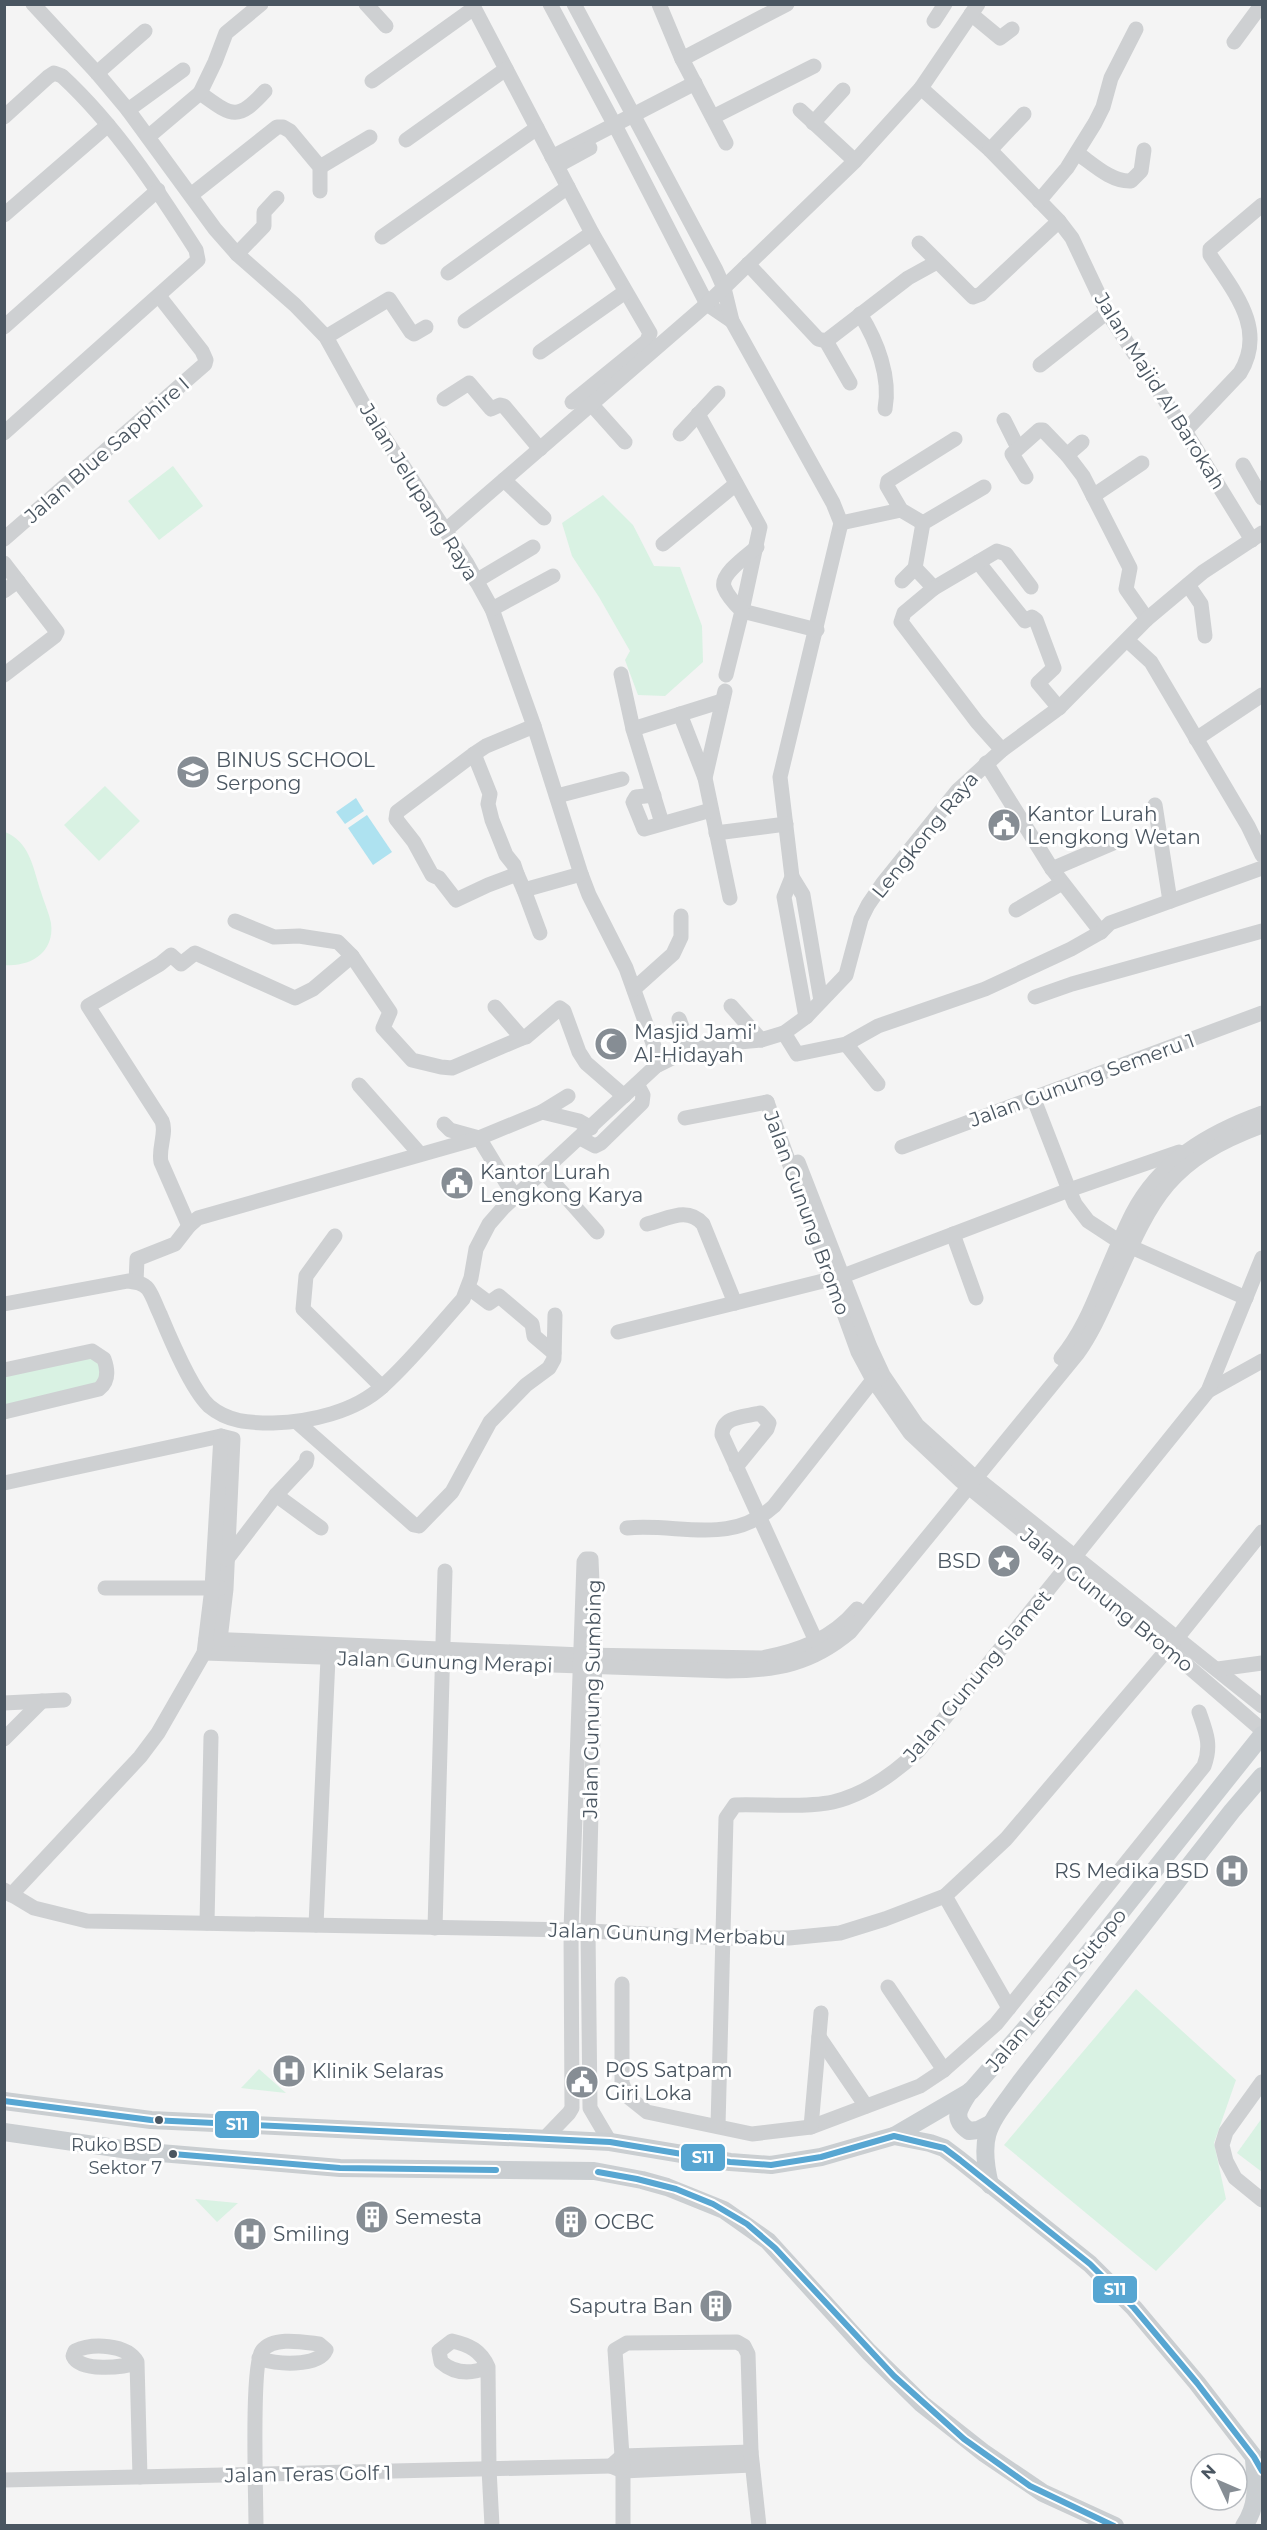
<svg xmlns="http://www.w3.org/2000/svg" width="1267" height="2530" font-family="Montserrat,sans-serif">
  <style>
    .green { fill: #d9f2e3 }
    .water { fill: #aee2f0 }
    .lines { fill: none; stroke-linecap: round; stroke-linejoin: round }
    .minor { stroke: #ced0d2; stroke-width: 15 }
    .major { stroke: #caced1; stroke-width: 18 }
    .bus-1-casing { stroke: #fff; stroke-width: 10 }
    .bus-1 { stroke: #57a6d2; stroke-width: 6 }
    .bus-dot { fill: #4a5661; stroke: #fff; stroke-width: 2 }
    .labels { text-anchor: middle; stroke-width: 6; stroke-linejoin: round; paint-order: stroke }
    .bus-label { font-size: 18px; fill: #4a5661; stroke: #fff; text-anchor: end }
    .street-label { font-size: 20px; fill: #4a5661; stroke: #fff }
    .poi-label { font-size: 20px; fill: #4a5661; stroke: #fff; text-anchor: start }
    .line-badge { stroke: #fff; stroke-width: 2 }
    .badge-label { font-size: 16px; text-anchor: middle; font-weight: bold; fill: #fff }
  </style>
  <rect width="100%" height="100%" fill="#f4f4f4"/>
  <g class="green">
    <polygon points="173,466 203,506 159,540 128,501"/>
    <polygon points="603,495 633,525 654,566 680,567 702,626 703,662 665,696 638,695 625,660 630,651 599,597 572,556 562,523"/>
    <polygon points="105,786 140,821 99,861 64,825"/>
    <path d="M 5,832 C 30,842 33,868 41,892 C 44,902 49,913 51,923 C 55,952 31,967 5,965 Z"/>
    <polygon points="92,1345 106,1386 5,1418 5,1365"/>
    <polygon points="1136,1989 1236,2080 1214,2143 1226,2199 1156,2271 1004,2145"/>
    <polygon points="259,2069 286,2093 241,2088"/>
    <polygon points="1262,2118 1262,2172 1237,2153"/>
    <polygon points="195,2199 237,2203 238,2203 217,2222"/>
  </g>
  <g class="water">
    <polygon points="356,798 364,811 345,824 336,812"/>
    <polygon points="367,815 392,852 373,865 348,828"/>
  </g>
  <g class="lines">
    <g class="minor">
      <polyline points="33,4 97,73 128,110 215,229 237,254 295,305 326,337 367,411 466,562 492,609 534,726 581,874 589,895 626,968 655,1049 656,1066"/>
      <polyline points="366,4 386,26"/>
      <polyline points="472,4 592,233 650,333 647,341 572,402"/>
      <polyline points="550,4 619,133 707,304 732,321"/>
      <polyline points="574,4 716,270 724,288 732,321 833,503 841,523 780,777 792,877 784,897 806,1017"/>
      <polyline points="659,4 682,59 726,143"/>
      <polyline points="971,14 1000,38 1012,29"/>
      <polyline points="934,21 945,4"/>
      <polyline points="1234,42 1262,4"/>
      <polyline points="682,59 787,4"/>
      <polyline points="97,73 145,31"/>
      <polyline points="372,81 474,8"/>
      <polyline points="921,88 990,150 1059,221 1072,238 1107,312 1185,431 1252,540"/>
      <path d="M 200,93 C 232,116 237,122 265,91"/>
      <polyline points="128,110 183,70"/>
      <polyline points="800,110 855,161"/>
      <path d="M 4,117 L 48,77 L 54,73 L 62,76 C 116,126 157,189 196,250 L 198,260 L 4,433"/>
      <polyline points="713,117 814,66"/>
      <polyline points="813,123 843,90"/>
      <polyline points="148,137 200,93 215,62 226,33 261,4"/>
      <polyline points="406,140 506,69"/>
      <polyline points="990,150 1024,114"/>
      <path d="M 1077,153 C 1093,164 1111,182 1131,181 L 1141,171 L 1144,150"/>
      <polyline points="552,157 695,83"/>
      <polyline points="557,166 590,148"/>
      <polyline points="320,167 370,137"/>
      <polyline points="191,195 277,127 283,127 290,131 320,167 320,191"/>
      <polyline points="1039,201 1067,168 1095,123 1103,107 1111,78 1136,29"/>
      <polyline points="4,215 108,125"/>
      <polyline points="382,237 537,128"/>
      <polyline points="919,243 973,297 981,294 1059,221"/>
      <polyline points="237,254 264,226 264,212 277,198"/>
      <polyline points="748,264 818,339 826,341 850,383"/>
      <polyline points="448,273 568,187"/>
      <path d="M 860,314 C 877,341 891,377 885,409"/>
      <polyline points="465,321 592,233"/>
      <polyline points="4,327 158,190"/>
      <polyline points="326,337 389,299 411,332 414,334 426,327"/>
      <polyline points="826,341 908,278 937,262"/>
      <polyline points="540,352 625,292"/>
      <polyline points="1040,365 1107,312"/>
      <polyline points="444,399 469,383 491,409 500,405 504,406 540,449"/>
      <polyline points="592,405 625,442"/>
      <polyline points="698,414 760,527 742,611 817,630"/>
      <polyline points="1004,420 1018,448"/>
      <path d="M 1185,431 L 1240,373 C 1267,329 1234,292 1210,255 L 1210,249 L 1262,205"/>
      <polyline points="680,434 718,393"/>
      <polyline points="1067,455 1082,442"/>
      <polyline points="1243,465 1262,498"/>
      <polyline points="1026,477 1012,454 1039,430 1043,430 1067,455 1083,476 1130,568 1126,589 1147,619"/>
      <polyline points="504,480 544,518"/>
      <polyline points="1093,496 1142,463"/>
      <polyline points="841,523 901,510"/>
      <polyline points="923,523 901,510 887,486 888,481 955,439"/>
      <polyline points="446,530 707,304 855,161 921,88 978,4"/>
      <polyline points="4,539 205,364 206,360 202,351 159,296"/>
      <polyline points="663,544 736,484"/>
      <polyline points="978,562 1025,621 1032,617 1036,620 1054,668 1038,683 1059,708"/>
      <polyline points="4,563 57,632 55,636 4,675"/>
      <polyline points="915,568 934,588 997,551 1006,554 1031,587"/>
      <polyline points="476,581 533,547"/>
      <polyline points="902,581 915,568 923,523 984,487"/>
      <polyline points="1188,585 1201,604 1205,636"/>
      <polyline points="934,588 904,613 901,622 977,722 1002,750"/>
      <polyline points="4,591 18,581"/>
      <polyline points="492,609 553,576"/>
      <polyline points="1127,640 1151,662 1248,826 1262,855"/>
      <polyline points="621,674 633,729 662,823"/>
      <path d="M 726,675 L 742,611 C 736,605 727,595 724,587 C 720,574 748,555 757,547"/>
      <polyline points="725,691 705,778 730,898"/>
      <polyline points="680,714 705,778"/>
      <polyline points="534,726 486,746 474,754 397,812 396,819 414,842 432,875 439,878 456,900 488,885 517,874 524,890 581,874"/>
      <polyline points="633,729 722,701"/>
      <polyline points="1196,739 1262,695"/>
      <polyline points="474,754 490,794 488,804 492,820 506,855 514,865 517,874"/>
      <polyline points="986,763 1052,869 1101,932"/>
      <polyline points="654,795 636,797 633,802 644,829 711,810"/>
      <polyline points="557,796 622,779"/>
      <polyline points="1155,805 1170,901"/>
      <polyline points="716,833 786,824"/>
      <polyline points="1052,869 1113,843"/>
      <polyline points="792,877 803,895 821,1001"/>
      <polyline points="524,890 540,933"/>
      <polyline points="1016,910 1062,883"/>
      <polyline points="235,921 274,937 299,936 338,942 352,956"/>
      <polyline points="634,989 673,954 681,937 681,916"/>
      <polyline points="1035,997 1072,984 1262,931"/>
      <polyline points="731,1006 761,1040"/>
      <polyline points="495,1007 522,1038 526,1037 560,1008 564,1011 579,1052 586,1063 624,1096"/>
      <polyline points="679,1019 691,1051"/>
      <polyline points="784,1033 797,1054 846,1044 878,1026 985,989 1071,949 1101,932 1110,923 1262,868"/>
      <polyline points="846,1044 878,1084"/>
      <polyline points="359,1085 420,1154"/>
      <polyline points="1033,1097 1069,1190 1075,1204 1088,1221 1120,1242 1246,1298"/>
      <polyline points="767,1102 858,1352 873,1380 910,1433 961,1481 1168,1649 1262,1730"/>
      <polyline points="542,1112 579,1121 591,1128"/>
      <polyline points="685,1118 767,1102"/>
      <polyline points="444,1124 450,1130 479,1138 515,1197"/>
      <polyline points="580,1138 595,1146 601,1143 642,1103 643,1095 637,1084"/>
      <polyline points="902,1147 1262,1013"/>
      <polyline points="798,1162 870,1347 883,1375 917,1425 969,1472 1262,1706"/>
      <polyline points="544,1172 597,1232"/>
      <path d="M 647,1224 C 668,1219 687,1206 703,1224 L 735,1303"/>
      <path d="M 189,1226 L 161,1162 C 158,1148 167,1133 162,1121 L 88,1006 L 160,964 L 171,955 L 181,964 L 195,953 L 295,998 L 313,989 L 352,956 L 390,1012 L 383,1028 L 412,1060 L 441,1067 L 452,1068 L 522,1038"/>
      <polyline points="953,1234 976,1298"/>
      <polyline points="335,1236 306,1276 303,1309 382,1387"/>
      <polyline points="136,1282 137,1259 175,1244 189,1226 198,1218 479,1138 542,1112 568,1096"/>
      <polyline points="469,1288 489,1303 499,1296 532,1324 534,1336 554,1353"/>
      <path d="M 4,1304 L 128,1281 C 136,1282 143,1283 148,1289 C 153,1296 156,1306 160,1314 C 170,1338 191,1389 209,1406 C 228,1422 249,1423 273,1423 C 310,1422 355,1412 383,1386 C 412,1360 437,1328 463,1299 L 471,1278 L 476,1249 L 489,1224 L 503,1208 L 656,1066 L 678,1055 L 717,1044 L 761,1040 L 784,1033 L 806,1017 L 846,975 L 861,919 L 868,905 L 883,883 L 958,790 L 1002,750 L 1059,708 L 1147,619 L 1203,572 L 1262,533"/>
      <polyline points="618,1332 843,1276 1069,1190 1179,1152"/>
      <path d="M 1061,1358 C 1080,1335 1091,1309 1102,1282 C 1112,1259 1121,1236 1132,1214 C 1159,1161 1209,1132 1262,1113"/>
      <path d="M 4,1370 L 92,1351 L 104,1359 C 108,1370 109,1381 99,1389 L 4,1412"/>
      <polyline points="1208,1391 1262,1361"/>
      <polyline points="297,1422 414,1525 419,1526 452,1492 490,1422 526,1385 549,1368 554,1359 555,1315"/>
      <path d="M 736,1467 L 767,1429 L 769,1423 L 760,1413 C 744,1417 722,1416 722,1435 L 820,1650"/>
      <polyline points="4,1483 221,1436 233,1439 226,1589 219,1648"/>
      <polyline points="276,1495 321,1528"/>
      <path d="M 627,1528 C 680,1523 730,1546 774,1506 L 873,1380 L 881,1376"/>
      <polyline points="227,1559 276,1495 306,1463 307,1458"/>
      <polyline points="105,1588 220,1588"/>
      <path d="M 206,1639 L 582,1655 L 762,1658 C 799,1651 832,1639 857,1609"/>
      <path d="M 204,1653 L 727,1671 C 776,1671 812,1664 850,1632 L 1078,1353 C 1093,1332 1103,1308 1114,1284 C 1153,1197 1168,1161 1262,1126"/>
      <polyline points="1218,1669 1262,1663"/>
      <polyline points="4,1703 64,1700"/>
      <polyline points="4,1739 42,1701"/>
      <polyline points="4,1890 34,1908 87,1921 571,1930 721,1938 789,1938 840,1933 885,1919 945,1896 1006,1839 1177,1638 1262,1532"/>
      <polyline points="11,1895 140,1757 158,1733 204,1653 212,1588 221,1436"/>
      <polyline points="945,1896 1009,2008"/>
      <polyline points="207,1923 211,1737"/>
      <polyline points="316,1925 328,1658"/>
      <polyline points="435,1928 445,1571"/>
      <path d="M 622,1984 L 622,2083 L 627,2096 L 647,2112 L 752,2134 L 811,2127 L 920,2086 L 944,2070 L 996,2024 L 1204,1766 C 1212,1745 1206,1732 1199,1712"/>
      <polyline points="888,1987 944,2070"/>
      <polyline points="819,2037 866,2106"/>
      <polyline points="1262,2082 1226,2132 1222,2145 1226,2161 1235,2178 1262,2200"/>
      <path d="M 718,2126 L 726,1818 L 735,1805 C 764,1804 806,1808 833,1802 C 866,1794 895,1773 919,1750 L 1208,1391 L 1262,1258"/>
      <polyline points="811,2127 821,2013"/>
      <polyline points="545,2138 569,2113 572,2108 571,1930 584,1562 586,1559 591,1559 595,1655 588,1931 590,2108 610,2142"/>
      <path d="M 137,2362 C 123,2368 80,2372 73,2356 L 75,2351 C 92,2343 127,2344 137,2362 L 140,2477"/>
      <path d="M 488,2367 C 472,2374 456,2375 441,2362 L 439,2351 L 452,2341 C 470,2345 481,2351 488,2367 L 489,2469 L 492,2526"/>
      <polyline points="751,2452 622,2456 611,2466 623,2471 752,2465"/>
      <polyline points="4,2480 611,2466"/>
      <path d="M 256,2526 C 256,2500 251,2364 262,2351 C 273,2336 303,2342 319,2344 L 326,2350 C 319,2367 274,2365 259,2358"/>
      <polyline points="623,2526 623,2471 615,2350 627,2343 737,2342 744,2346 748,2354 751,2452 759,2526"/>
    </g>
    <g class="major">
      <path d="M 970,2091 C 960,2107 950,2118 969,2131 L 978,2130 L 990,2124"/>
      <polyline points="4,2101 151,2120 610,2142 730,2162 771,2165 821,2157 894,2136 930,2143 944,2148 960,2160 1090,2264 1134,2308 1197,2383 1254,2457 1262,2471"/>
      <polyline points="4,2132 136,2151 340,2168 594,2171 642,2180 667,2187 724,2210 768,2241 869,2352 922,2404 984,2453 1043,2493 1115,2526"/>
      <polyline points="894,2136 971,2091 1058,1991 1262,1735"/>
      <path d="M 990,2185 C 977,2131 991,2123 1021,2081 L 1232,1811 L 1262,1776"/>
      <path d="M 1244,2526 C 1259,2504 1256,2483 1254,2459"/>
    </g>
    <defs>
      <g id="bus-1">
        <polyline points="4,2101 151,2120 610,2142 730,2162 771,2165 821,2157 894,2136 944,2148 960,2160 1090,2264 1134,2308 1197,2383 1254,2457 1262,2471"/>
        <polyline points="173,2154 340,2168 496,2170"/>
        <polyline points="598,2172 637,2179 676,2189 713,2204 747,2224 775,2248 894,2376 964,2439 1030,2486 1114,2526"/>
      </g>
    </defs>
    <use href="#bus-1" class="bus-1-casing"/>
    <use href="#bus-1" class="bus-1"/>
  </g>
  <defs>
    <symbol id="school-disc" viewBox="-11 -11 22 22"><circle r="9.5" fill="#868d94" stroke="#fff"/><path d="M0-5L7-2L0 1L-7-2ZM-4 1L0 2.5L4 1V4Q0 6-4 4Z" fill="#fff"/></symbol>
    <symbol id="civic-disc" viewBox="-11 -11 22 22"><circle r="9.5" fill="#868d94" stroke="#fff"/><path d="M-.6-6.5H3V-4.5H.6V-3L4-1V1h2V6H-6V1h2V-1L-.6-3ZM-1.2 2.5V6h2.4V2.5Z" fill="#fff"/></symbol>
    <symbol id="mosque-disc" viewBox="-11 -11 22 22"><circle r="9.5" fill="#868d94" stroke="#fff"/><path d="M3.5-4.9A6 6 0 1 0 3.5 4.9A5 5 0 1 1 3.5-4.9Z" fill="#fff"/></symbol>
    <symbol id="sight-disc" viewBox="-11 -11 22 22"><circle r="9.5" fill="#868d94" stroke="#fff"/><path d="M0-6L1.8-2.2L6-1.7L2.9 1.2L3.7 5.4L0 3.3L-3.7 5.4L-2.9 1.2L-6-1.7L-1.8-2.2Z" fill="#fff"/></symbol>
    <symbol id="hospital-disc" viewBox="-11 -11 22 22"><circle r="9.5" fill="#868d94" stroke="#fff"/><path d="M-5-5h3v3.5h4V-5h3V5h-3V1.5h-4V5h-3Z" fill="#fff"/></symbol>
    <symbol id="building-disc" viewBox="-11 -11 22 22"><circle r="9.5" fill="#868d94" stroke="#fff"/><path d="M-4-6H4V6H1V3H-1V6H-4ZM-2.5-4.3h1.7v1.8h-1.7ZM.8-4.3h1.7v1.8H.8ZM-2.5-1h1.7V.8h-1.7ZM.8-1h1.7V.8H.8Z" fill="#fff"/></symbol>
  </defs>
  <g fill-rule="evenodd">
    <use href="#school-disc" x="174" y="753" width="38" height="38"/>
    <use href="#civic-disc" x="985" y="806" width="38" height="38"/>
    <use href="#mosque-disc" x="592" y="1025" width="38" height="38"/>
    <use href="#civic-disc" x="438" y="1164" width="38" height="38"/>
    <use href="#sight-disc" x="985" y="1542" width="38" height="38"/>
    <use href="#hospital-disc" x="1213" y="1852" width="38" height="38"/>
    <use href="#hospital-disc" x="270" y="2052" width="38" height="38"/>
    <use href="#civic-disc" x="563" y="2063" width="38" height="38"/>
    <use href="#building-disc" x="353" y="2198" width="38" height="38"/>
    <use href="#building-disc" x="552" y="2203" width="38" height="38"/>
    <use href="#hospital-disc" x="231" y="2215" width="38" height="38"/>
    <use href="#building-disc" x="697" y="2287" width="38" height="38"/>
  </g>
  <g class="bus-dot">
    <circle cx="159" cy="2120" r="5"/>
    <circle cx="173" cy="2154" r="5"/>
  </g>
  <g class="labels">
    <g class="bus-label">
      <text x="162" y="2151">Ruko BSD<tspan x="162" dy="23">Sektor 7</tspan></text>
    </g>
    <g class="street-label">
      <text transform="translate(1160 391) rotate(58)" y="7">Jalan Majid Al Barokah</text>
      <text transform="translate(107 450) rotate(-41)" y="7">Jalan Blue Sapphire I</text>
      <text transform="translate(419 492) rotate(58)" y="7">Jalan Jelupang Raya</text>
      <text transform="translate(925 835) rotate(-51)" y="7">Lengkong Raya</text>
      <text transform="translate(1082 1080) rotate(-20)" y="7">Jalan Gunung Semeru 1</text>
      <text transform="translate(807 1213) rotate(70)" y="7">Jalan Gunung Bromo</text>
      <text transform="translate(1107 1600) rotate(39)" y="7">Jalan Gunung Bromo</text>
      <text transform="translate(445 1662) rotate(2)" y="7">Jalan Gunung Merapi</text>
      <text transform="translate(977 1676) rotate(-50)" y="7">Jalan Gunung Slamet</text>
      <text transform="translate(592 1699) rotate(-89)" y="7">Jalan Gunung Sumbing</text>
      <text transform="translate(667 1934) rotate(2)" y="7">Jalan Gunung Merbabu</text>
      <text transform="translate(1056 1990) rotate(-50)" y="7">Jalan Letnan Sutopo</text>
      <text transform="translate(308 2474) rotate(-1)" y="7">Jalan Teras Golf 1</text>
    </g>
    <g class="poi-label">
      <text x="216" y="767">BINUS SCHOOL<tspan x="216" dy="23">Serpong</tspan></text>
      <text x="1027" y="821">Kantor Lurah<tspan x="1027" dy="23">Lengkong Wetan</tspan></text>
      <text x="634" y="1039">Masjid Jami'<tspan x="634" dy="23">Al-Hidayah</tspan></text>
      <text x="480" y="1179">Kantor Lurah<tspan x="480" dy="23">Lengkong Karya</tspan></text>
      <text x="981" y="1568" text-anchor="end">BSD</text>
      <text x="1209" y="1878" text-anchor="end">RS Medika BSD</text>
      <text x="605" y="2077">POS Satpam<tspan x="605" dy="23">Giri Loka</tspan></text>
      <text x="312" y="2078">Klinik Selaras</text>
      <text x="395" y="2224">Semesta</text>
      <text x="594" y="2229">OCBC</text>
      <text x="273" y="2241">Smiling</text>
      <text x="693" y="2313" text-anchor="end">Saputra Ban</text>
    </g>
  </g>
  <g class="line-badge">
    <rect x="214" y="2110" width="46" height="29" rx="6" fill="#57a6d2"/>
    <rect x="680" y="2143" width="46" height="29" rx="6" fill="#57a6d2"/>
    <rect x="1092" y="2275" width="46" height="29" rx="6" fill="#57a6d2"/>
  </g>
  <g class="badge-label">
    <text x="237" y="2130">S11</text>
    <text x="703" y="2163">S11</text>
    <text x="1115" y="2295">S11</text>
  </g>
  <rect width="1267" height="2530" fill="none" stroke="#4a5661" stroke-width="12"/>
  <g transform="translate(1219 2482) rotate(314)"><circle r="28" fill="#ffffff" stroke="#b7bbc0" stroke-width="1.5"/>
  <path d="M0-4.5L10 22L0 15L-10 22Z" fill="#868d94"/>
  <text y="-9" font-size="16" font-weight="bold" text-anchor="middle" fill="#4a5661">N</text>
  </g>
</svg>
